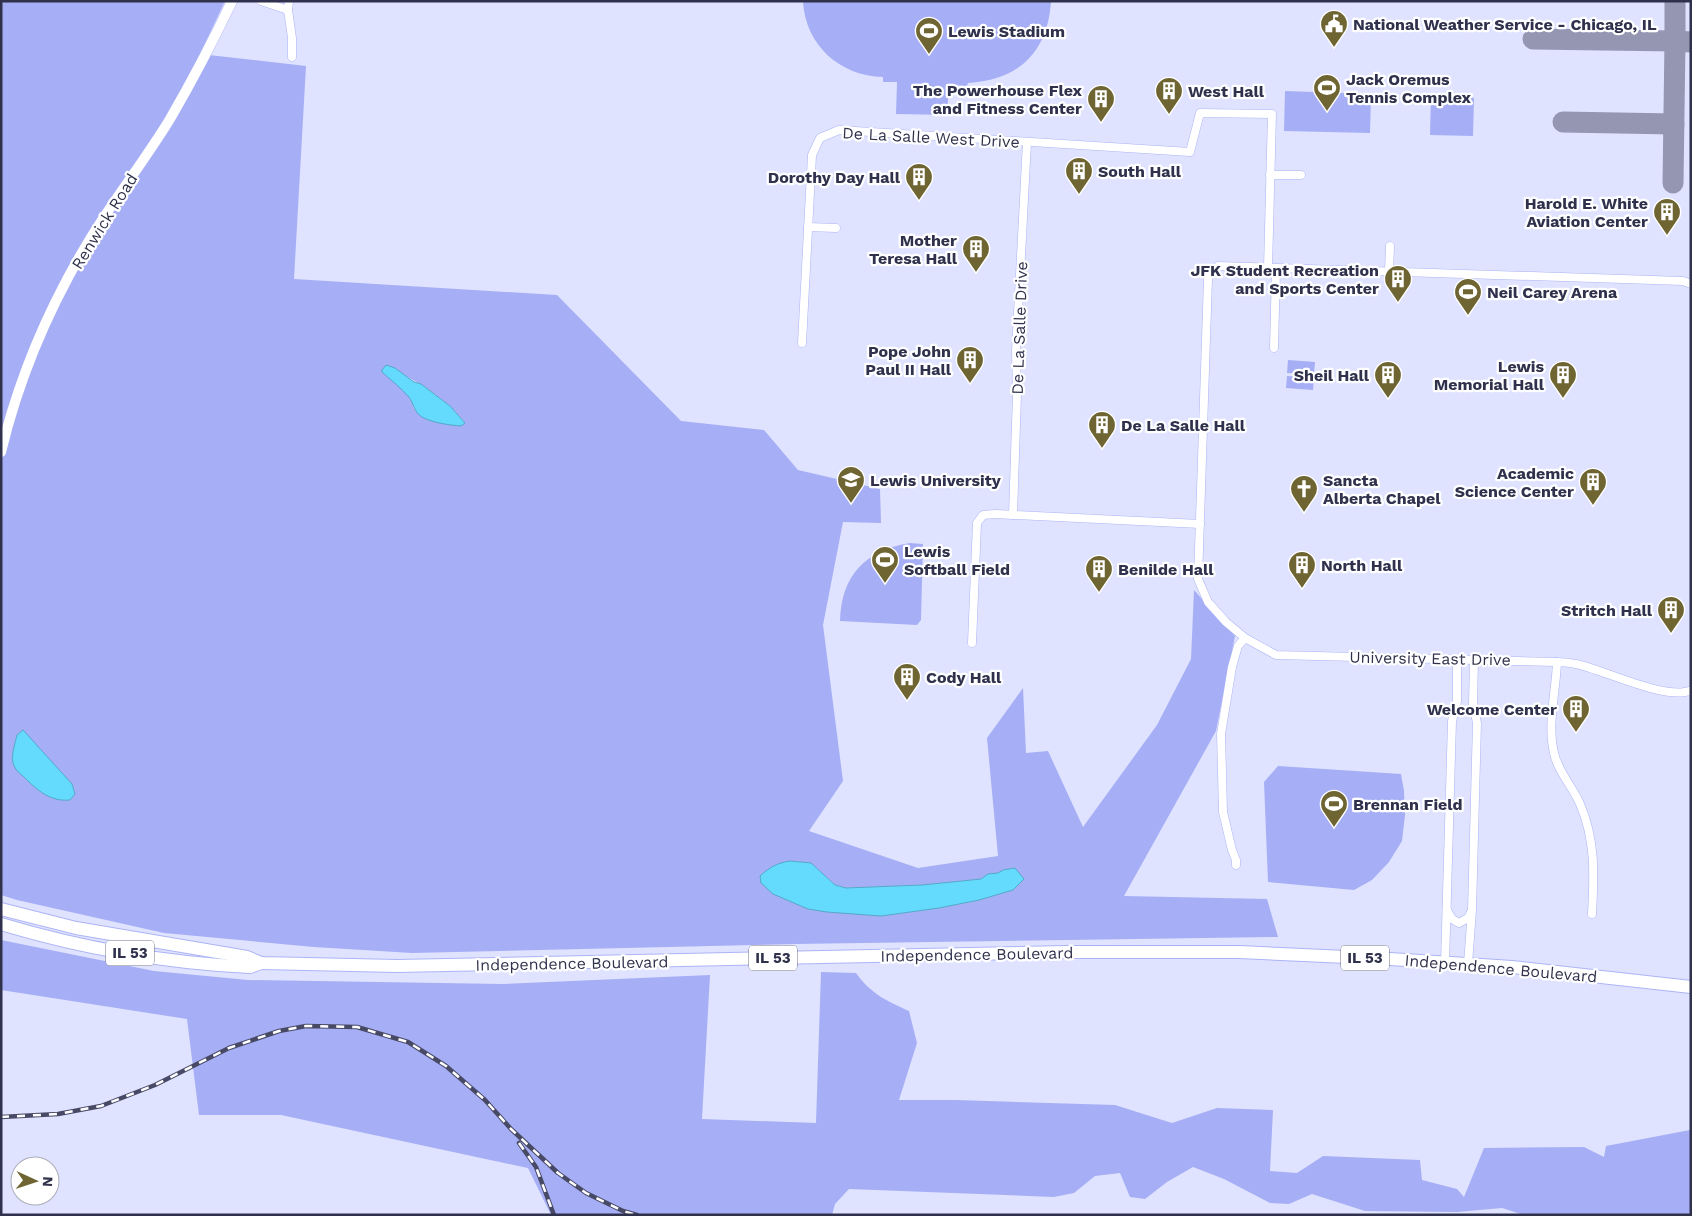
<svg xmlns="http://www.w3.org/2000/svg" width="1692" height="1216" font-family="'Work Sans',sans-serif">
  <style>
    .green { fill: #a6aef6; fill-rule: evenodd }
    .water { fill: #64dbfd; stroke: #54a8c8 }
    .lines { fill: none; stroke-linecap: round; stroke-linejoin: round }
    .taxiway { stroke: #9496b2; stroke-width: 21 }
    .minor-casing { stroke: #acb4f6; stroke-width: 9 }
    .tertiary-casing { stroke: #acb4f6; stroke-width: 11 }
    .primary-casing { stroke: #acb4f6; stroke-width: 14 }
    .minor { stroke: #fff; stroke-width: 8 }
    .tertiary { stroke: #fff; stroke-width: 10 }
    .primary { stroke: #fff; stroke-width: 12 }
    .rail-casing { stroke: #484a65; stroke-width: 4.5 }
    .rail { stroke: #fff; stroke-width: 2.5; stroke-dasharray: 8; stroke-linecap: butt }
    .labels { text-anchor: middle; stroke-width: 4.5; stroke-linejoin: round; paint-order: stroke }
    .shield { fill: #fff; stroke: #6e7082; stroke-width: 1 }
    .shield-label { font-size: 15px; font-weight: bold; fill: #30324d }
    .poi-label { font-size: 16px; font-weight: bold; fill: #30324d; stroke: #fff; text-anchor: start }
    .street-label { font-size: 16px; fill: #30324d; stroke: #fff }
  </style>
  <rect width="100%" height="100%" fill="#dfe3ff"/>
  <g class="green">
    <path d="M 1,1 L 225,1 L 200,54 L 306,66 L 294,279 L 557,295 L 681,421 L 764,430 L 798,470 L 880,489 L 881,523 L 843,522 L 823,625 L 843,781 L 809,831 L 918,868 L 998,856 L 987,738 L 1023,688 L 1026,753 L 1048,751 L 1083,827 L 1157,725 L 1191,659 L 1194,590 L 1235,636 L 1216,731 L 1124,896 L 1267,899 L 1278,937 L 794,944 L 412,953 L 314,947 L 164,933 L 17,900 L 1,895 ZM 395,368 C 403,375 413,380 422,385 C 438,396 454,408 465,423 L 414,409 C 412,394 393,381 382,372 ZM 790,861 L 811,863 L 835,885 L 846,888 L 922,885 L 962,881 L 981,879 L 988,874 L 998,873 L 1003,870 L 1014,868 L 1024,879 L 979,900 L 939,908 L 881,916 L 773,894 Z"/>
    <path d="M 803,1 L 1051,1 C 1048,52 1019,80 968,83 L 967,86 L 949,85 L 947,115 L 896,114 L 897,82 L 883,82 L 883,77 C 840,76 805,45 803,1 Z"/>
    <polygon points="1285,91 1371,94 1370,133 1284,131"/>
    <polygon points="1431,96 1474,98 1473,136 1430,135"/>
    <polygon points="1288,360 1315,362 1314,374 1287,373"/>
    <polygon points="1287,376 1314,378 1313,390 1286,388"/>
    <path d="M 910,543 L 923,544 L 921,620 L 917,625 L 840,621 C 841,575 866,550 910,543 Z"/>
    <polygon points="1278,766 1401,774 1404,791 1405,815 1402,841 1389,862 1372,880 1354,890 1268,882 1264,782"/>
    <path d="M 1,940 L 154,971 L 248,980 L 502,984 L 710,975 L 702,1119 L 816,1123 L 821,972 L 856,973 C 871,994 887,1001 909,1011 L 917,1043 L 899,1100 L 956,1100 L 1115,1105 L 1172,1123 L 1217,1108 L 1273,1110 L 1270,1171 L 1297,1173 L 1323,1156 L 1420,1160 L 1422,1180 L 1457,1189 L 1464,1197 L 1484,1148 L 1584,1147 L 1604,1157 L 1606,1146 L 1690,1130 L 1691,1215 L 1524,1215 L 1502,1208 L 1457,1212 L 1365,1211 L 1312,1194 L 1289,1204 L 1270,1203 L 1224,1179 L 1193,1167 L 1167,1182 L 1145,1199 L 1130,1197 L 1120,1173 L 1095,1176 L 1074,1193 L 1054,1197 L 849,1189 L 835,1204 L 832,1215 L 551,1215 L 528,1168 L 281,1115 L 199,1115 L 187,1019 L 1,990 Z"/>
  </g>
  <g class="water">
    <path d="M 386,365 L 395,368 L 414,382 L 421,384 L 450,406 L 465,423 L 461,426 C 449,425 433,423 422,417 C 414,412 414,404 409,397 C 401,388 391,380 382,372 L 382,370 Z"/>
    <path d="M 23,730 L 72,784 L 75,794 L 70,800 C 51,802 38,791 25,778 C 22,775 16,771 14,766 C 10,757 15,744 17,735 Z"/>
    <path d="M 790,861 L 811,863 L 835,885 L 846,888 L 922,885 L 962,881 L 981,879 L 988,874 L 998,873 L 1003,870 L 1015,868 L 1024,879 L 1013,890 L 979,900 L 939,908 L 881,916 L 827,912 L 808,909 L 773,894 L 761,883 L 760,876 C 770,867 777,863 790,861 Z"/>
  </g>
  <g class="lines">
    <g class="taxiway">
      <polyline points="1533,39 1675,41 1675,1"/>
      <polyline points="1563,122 1674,124"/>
      <polyline points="1673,183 1675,41 1691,42"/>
    </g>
    <defs>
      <g id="minor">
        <polyline points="261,1 288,10"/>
        <polyline points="289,1 288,10 292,38 292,57"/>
        <polyline points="1270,175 1301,175"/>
        <polyline points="808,227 836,228"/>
        <polyline points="1389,272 1390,246"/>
        <path d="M 1691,284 L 1683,281 L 1218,266 L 1212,270 L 1208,279 L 1198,579 L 1208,602 L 1226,622 L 1245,638 L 1276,655 L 1557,662 C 1563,662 1570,663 1576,664 C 1602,669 1668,702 1691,690"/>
        <polyline points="802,343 812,155 820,138 839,130 1190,152 1200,113 1272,114 1268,268"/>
        <polyline points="1274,348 1276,269"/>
        <polyline points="1013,515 1017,394 1016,351 1027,142"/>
        <polyline points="972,643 977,523 983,515 995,514 1200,524"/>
        <path d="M 1557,662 C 1556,692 1547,723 1554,753 C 1558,772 1573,787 1580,804 C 1596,841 1594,876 1592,914"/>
        <polyline points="1236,865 1236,860 1232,850 1223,812 1221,734 1232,667 1238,646 1245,638"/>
        <polyline points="1447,910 1452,919 1459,923 1468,918 1471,912"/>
        <polyline points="1445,963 1452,721 1457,701 1457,660"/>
        <polyline points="1468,964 1472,910 1477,723 1473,704 1474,660"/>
      </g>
      <path id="tertiary" d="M 1,452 C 19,377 50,305 90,239 C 115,198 145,160 170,119 C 192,81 213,41 232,1"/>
      <g id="primary">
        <polyline points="1,909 76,928 247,957 261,963 397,966 1067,952 1239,952 1390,959 1512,967 1691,987"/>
        <path d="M 1,924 C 81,948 166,963 250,967 L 261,963"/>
      </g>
    </defs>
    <use href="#minor" class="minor-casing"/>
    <use href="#tertiary" class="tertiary-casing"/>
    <use href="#primary" class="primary-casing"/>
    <use href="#minor" class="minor"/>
    <use href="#tertiary" class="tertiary"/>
    <use href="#primary" class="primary"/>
    <defs>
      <g id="rail">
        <polyline points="1,1117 58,1114 101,1106 155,1085 229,1048 279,1031 306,1026 357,1027 408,1042 446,1066 485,1100 511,1129 558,1173 586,1193 623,1211 637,1215"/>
        <polyline points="519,1143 536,1167 554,1215"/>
      </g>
    </defs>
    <use href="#rail" class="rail-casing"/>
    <use href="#rail" class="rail"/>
  </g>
  <defs>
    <symbol id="civic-pin" viewBox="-11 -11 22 30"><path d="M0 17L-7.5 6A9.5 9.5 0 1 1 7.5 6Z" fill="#6f6532" stroke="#fff"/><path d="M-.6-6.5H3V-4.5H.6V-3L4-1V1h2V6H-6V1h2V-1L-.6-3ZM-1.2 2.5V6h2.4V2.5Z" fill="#fff"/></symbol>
    <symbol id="stadium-pin" viewBox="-11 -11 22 30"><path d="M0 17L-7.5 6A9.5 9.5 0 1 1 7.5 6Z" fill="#6f6532" stroke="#fff"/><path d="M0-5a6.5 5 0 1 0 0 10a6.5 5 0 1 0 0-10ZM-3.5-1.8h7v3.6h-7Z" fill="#fff"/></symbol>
    <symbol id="building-pin" viewBox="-11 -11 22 30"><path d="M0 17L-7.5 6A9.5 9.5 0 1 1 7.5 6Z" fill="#6f6532" stroke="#fff"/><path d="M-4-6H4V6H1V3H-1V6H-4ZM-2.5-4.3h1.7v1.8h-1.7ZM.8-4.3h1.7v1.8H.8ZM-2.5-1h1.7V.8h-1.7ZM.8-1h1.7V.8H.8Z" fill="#fff"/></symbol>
    <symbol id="university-pin" viewBox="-11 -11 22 30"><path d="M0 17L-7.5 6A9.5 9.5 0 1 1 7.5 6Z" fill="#6f6532" stroke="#fff"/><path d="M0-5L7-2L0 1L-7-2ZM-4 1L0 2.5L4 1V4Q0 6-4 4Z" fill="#fff"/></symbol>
    <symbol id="church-pin" viewBox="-11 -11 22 30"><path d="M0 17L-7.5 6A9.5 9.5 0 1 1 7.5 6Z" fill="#6f6532" stroke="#fff"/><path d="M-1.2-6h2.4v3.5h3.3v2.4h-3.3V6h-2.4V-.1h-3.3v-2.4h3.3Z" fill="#fff"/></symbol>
  </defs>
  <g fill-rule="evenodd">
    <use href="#civic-pin" x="1318" y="8" width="32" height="43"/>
    <use href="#stadium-pin" x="913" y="15" width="32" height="43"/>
    <use href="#stadium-pin" x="1311" y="72" width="32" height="43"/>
    <use href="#building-pin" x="1153" y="75" width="32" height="43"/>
    <use href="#building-pin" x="1085" y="83" width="32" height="43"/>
    <use href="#building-pin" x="1063" y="155" width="32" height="43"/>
    <use href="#building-pin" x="903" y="161" width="32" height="43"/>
    <use href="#building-pin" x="1651" y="196" width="32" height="43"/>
    <use href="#building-pin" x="960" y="233" width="32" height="43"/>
    <use href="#building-pin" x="1382" y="263" width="32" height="43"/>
    <use href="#stadium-pin" x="1452" y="276" width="32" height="43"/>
    <use href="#building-pin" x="954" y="344" width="32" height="43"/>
    <use href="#building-pin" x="1372" y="359" width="32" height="43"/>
    <use href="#building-pin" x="1547" y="359" width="32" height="43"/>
    <use href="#building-pin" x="1086" y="409" width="32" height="43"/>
    <use href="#university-pin" x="835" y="464" width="32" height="43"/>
    <use href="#building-pin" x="1577" y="466" width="32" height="43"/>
    <use href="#church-pin" x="1288" y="473" width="32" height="43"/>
    <use href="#stadium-pin" x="869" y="544" width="32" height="43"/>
    <use href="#building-pin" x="1286" y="549" width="32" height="43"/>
    <use href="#building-pin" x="1083" y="553" width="32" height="43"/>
    <use href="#building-pin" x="1655" y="594" width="32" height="43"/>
    <use href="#building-pin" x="891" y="661" width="32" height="43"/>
    <use href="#building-pin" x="1560" y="693" width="32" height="43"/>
    <use href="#stadium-pin" x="1318" y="788" width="32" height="43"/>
  </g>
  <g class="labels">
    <g class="shield">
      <rect x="106" y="940.5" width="48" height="25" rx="4"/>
      <rect x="749" y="945.5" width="48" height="25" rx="4"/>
      <rect x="1341" y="945.5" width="48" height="25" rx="4"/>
    </g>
    <g class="shield-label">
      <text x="130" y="958">IL 53</text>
      <text x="773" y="963">IL 53</text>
      <text x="1365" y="963">IL 53</text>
    </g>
    <g class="poi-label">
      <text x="1353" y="30">National Weather Service - Chicago, IL</text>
      <text x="948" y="37">Lewis Stadium</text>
      <text x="1346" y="85">Jack Oremus<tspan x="1346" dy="18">Tennis Complex</tspan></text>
      <text x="1082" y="96" text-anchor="end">The Powerhouse Flex<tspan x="1082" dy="18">and Fitness Center</tspan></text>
      <text x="1188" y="97">West Hall</text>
      <text x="1098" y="177">South Hall</text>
      <text x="900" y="183" text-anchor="end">Dorothy Day Hall</text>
      <text x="1648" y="209" text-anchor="end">Harold E. White<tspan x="1648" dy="18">Aviation Center</tspan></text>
      <text x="957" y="246" text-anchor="end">Mother<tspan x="957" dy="18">Teresa Hall</tspan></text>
      <text x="1379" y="276" text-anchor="end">JFK Student Recreation<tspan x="1379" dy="18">and Sports Center</tspan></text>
      <text x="1487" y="298">Neil Carey Arena</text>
      <text x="951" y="357" text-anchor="end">Pope John<tspan x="951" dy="18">Paul II Hall</tspan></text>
      <text x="1544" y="372" text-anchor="end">Lewis<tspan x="1544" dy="18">Memorial Hall</tspan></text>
      <text x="1369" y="381" text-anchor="end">Sheil Hall</text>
      <text x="1121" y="431">De La Salle Hall</text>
      <text x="1574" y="479" text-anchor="end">Academic<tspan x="1574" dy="18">Science Center</tspan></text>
      <text x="870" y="486">Lewis University</text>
      <text x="1323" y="486">Sancta<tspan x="1323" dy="18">Alberta Chapel</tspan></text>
      <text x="904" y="557">Lewis<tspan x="904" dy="18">Softball Field</tspan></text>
      <text x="1321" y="571">North Hall</text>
      <text x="1118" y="575">Benilde Hall</text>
      <text x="1652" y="616" text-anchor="end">Stritch Hall</text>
      <text x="926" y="683">Cody Hall</text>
      <text x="1557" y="715" text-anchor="end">Welcome Center</text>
      <text x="1353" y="810">Brennan Field</text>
    </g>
    <g class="street-label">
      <text transform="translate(931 137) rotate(3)" y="6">De La Salle West Drive</text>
      <text transform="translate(104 221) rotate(-58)" y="6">Renwick Road</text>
      <text transform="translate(1019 328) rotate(-88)" y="6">De La Salle Drive</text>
      <text transform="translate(1430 658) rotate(1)" y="6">University East Drive</text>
      <text transform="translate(977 954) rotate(-1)" y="6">Independence Boulevard</text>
      <text transform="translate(572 963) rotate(-1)" y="6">Independence Boulevard</text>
      <text transform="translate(1501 968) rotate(5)" y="6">Independence Boulevard</text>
    </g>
  </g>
  <rect width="1692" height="1216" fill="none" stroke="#30324d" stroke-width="5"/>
  <g transform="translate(35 1181) rotate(93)"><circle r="24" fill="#ffffff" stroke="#acadb8"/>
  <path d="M0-4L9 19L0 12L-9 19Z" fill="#6f6532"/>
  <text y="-8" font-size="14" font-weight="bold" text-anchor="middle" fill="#30324d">N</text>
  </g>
</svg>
